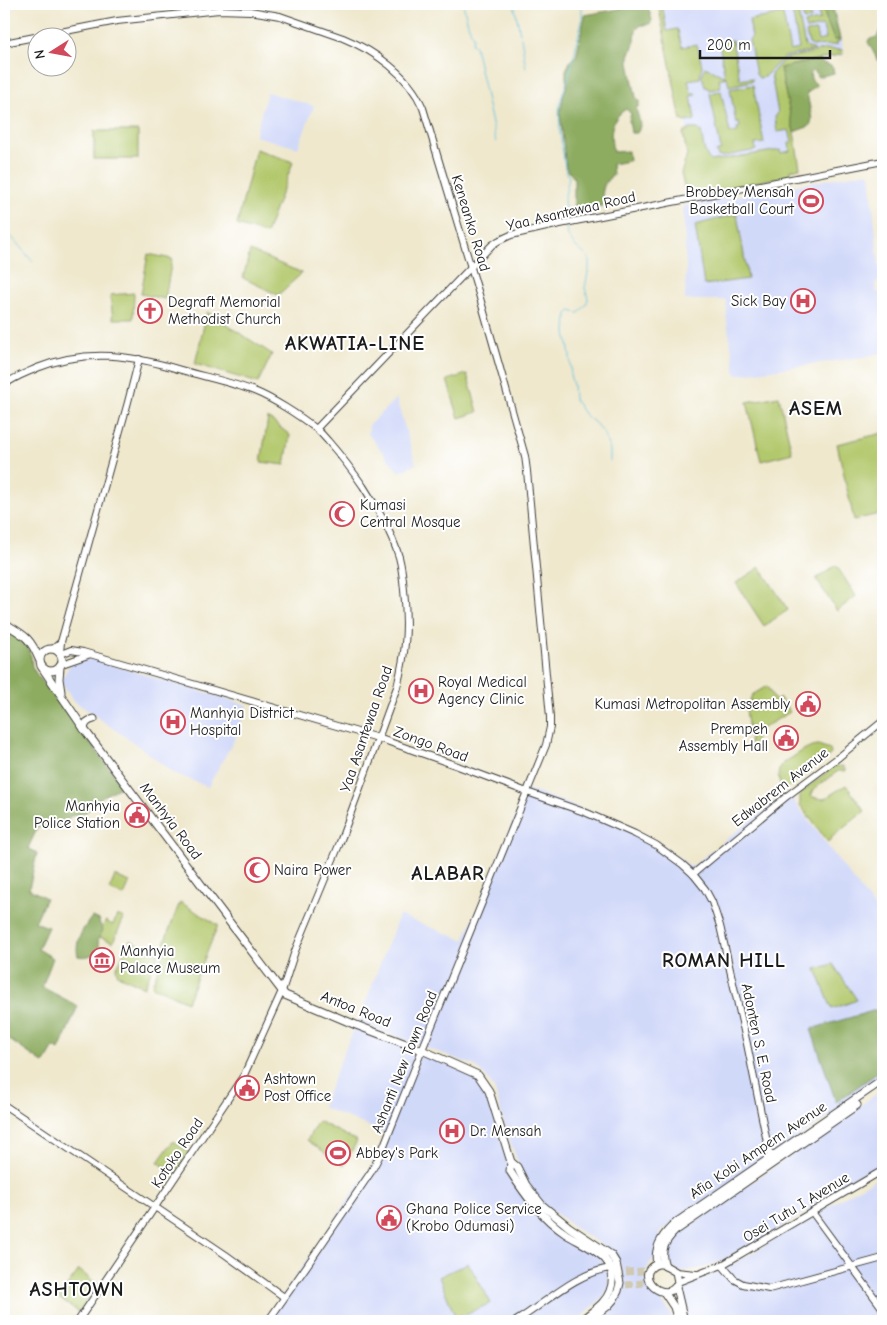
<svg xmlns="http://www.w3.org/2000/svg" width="887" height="1325" font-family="'Comic Neue',sans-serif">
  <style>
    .built { fill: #d1d9f9 }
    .green { fill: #b2c86c; stroke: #677244 }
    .forest { fill: #8dac60; stroke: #54643e }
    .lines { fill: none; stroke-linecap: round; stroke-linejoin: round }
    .stream { stroke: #61c2df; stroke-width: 1 }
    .secondary-tunnel { stroke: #cfc9b2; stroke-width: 7; stroke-dasharray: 7 3.5; stroke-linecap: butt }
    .tertiary-casing { stroke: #3c3b37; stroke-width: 8 }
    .secondary-casing { stroke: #3c3b37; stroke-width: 9 }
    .tertiary { stroke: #fff; stroke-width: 6 }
    .secondary { stroke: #fff; stroke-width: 7 }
    .labels { text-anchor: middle; stroke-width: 4; stroke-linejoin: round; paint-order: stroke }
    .poi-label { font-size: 15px; fill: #1c1c1c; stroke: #fff; text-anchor: start }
    .street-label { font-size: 15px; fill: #1c1c1c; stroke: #fff }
    .district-label { font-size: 20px; font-weight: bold; letter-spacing: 1px; fill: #1c1c1c; stroke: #fff }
  </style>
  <rect width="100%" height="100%" fill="#fff"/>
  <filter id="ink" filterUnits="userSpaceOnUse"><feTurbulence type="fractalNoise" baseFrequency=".02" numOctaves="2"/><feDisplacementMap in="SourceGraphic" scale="10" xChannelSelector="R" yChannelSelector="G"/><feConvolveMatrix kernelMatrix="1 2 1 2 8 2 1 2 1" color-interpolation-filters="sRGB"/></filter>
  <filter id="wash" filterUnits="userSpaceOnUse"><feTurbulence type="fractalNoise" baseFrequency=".0096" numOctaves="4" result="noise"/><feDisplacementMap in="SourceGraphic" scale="20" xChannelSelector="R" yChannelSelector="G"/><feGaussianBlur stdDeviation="1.12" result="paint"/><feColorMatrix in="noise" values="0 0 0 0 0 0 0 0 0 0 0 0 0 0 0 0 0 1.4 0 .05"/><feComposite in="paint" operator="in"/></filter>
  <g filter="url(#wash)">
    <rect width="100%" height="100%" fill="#efe8cd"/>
    <g class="built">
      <polygon points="662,4 833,4 844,55 780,67 800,168 708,186 697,178"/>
      <polygon points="267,92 314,106 298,148 255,136"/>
      <polygon points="868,172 870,174 880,277 879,281 875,283 876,292 879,292 881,295 883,316 880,317 881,325 883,325 883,351 881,353 863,357 736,375 726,316 727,315 726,300 685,300 686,267 683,206"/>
      <polygon points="396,398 416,464 399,472 368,434 369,425"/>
      <polygon points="91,659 247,705 237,735 208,787 172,772 144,750 74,701 62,683 64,675 70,665 80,661"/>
      <polygon points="527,789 621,823 662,845 691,867 787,792 883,919 883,1080 659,1233 662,1238 656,1256 650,1263 645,1272 646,1282 650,1291 660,1299 670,1312 672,1321 591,1321 607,1311 619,1297 623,1288 623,1274 620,1263 613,1255 612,1250 608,1249 578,1230 542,1203 533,1191 520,1168 508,1136 494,1088 483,1073 473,1065 358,1022 399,915 464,940"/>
      <polygon points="354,1027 465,1071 478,1080 485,1089 509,1168 540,1211 602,1259 607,1268 610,1288 602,1298 577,1321 265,1321 371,1167 387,1134 322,1107"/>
      <polygon points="883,1089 883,1168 866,1176 765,1237 722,1261 703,1268 680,1272 667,1263 665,1252 667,1244 672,1237 803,1147"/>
      <polygon points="883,1175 883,1321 685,1321 681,1298 684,1288 695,1280 720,1271 754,1252 857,1189"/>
    </g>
    <g class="green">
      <polygon points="658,4 662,4 667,31 677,29 678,30 682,47 697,44 702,66 700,78 688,80 691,93 695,93 695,95 691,96 695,120 686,122 681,120"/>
      <path d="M 800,4 L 811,4 L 811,5 L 823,4 C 822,10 832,36 835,40 L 840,39 L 840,41 L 837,42 L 837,45 L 813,46 L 809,44 L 806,33 L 807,32 L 816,31 L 818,41 L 826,39 L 823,26 L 806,29 L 804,23 L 820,20 L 817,7 L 809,8 L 811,19 L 804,20 Z"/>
      <polygon points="792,10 795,10 798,12 805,46 815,50 784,57 764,77 759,78 756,74 749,40 752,37 749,20 783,14 790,51 799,49"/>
      <polygon points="732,40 740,80 752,78 752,81 729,86 727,77 719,79 721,88 709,90 708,88 705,87 702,76 705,67 725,77 719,42"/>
      <path d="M 827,49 L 842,50 L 843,54 L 780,68 L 794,132 L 800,168 L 791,170 L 791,175 L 686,196 L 681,173 L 687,155 L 683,133 L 690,129 L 697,129 L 701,131 C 703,141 703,154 711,161 L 780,150 L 781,153 L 790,151 L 789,143 L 792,142 L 789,130 L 777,132 L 775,117 L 778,113 L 771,74 L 784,59 L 788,58 Z"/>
      <polygon points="753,85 764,143 755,144 756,150 720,157 718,156 716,152 721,150 710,93 721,91 730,133 738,132 737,128 740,127 739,123 736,123 730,89"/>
      <rect x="94" y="131" width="44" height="28"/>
      <polygon points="256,149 293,162 266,234 237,225"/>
      <polygon points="737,214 748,279 704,285 695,225"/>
      <polygon points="250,251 302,273 278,295 243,278"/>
      <polygon points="148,254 172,259 165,299 141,294"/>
      <polygon points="134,293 133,319 113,319 110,295"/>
      <polygon points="207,312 272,354 258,383 195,364"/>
      <polygon points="467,374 478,412 459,418 447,380"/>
      <polygon points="779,396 792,453 761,461 747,402"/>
      <polygon points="268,418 290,435 285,465 261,462"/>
      <polygon points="883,433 883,513 854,520 837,444"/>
      <polygon points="836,565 856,596 837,611 816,579"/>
      <polygon points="760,567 788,610 764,626 736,583"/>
      <polygon points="767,686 775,701 780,698 790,712 756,732 755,749 751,750 746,709 752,695"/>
      <path d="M 818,745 L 830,749 L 831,754 L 784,791 C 779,783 775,773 782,765 C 785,761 792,758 796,755 C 803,750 809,746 818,745 Z"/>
      <polygon points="843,766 846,771 838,771 814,789 811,796 816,798 824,799 846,785 865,811 832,837 832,838 828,842 800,805 800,794 833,767"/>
      <polygon points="115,876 130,882 124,896 109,890"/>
      <polygon points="180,902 218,925 187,1002 152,986 166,945 164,943"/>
      <polygon points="117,915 124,918 113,942 99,937 105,921 113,925"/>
      <polygon points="130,940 159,953 144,987 118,975 116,969"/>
      <polygon points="833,964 857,1000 832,1009 816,969"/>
      <polygon points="318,1121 357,1141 344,1166 307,1140"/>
      <polygon points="173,1141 189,1152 175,1174 158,1162"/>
      <polygon points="468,1263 491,1303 456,1318 439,1277"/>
      <polygon points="79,1270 98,1285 79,1312 58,1298"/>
    </g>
    <g class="forest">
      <path d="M 647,4 L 652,20 L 650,24 L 647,25 L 641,25 L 636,30 L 635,41 L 629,56 L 629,63 L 636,97 L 639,101 L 639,106 L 636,108 C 638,118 643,125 637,133 L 631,133 L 629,120 L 631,114 L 626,109 C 609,120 610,134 613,152 L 628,151 L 629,161 L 612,164 L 613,175 C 601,184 602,193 603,206 L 574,211 L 574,178 L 566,168 L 560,113 L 563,97 L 567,85 L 566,77 L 566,70 L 571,60 L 576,56 L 585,15 Z"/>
      <path d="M 823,4 L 832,4 L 840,39 L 835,40 C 832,36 822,10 823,4 Z"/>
      <path d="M 880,30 L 883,30 L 883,87 L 881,84 L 880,74 L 883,72 L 881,66 L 868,42 L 869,39 C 876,38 878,37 880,30 Z"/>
      <path d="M 820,59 C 824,68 833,61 834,73 L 818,77 L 817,76 L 815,71 L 810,72 L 811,79 L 817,85 L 813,89 L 807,93 L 812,119 L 810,126 L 794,132 L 780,68 Z"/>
      <polygon points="4,628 15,635 27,646 31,656 32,667 37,675 56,698 123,786 103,796 85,813 71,816 55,830 38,827 28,848 37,853 29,889 46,898 35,922 48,927 38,949 53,958 42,987 78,1006 59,1050 54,1047 44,1064 4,1036"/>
      <path d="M 92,917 L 100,920 L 99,922 L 103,930 L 98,940 L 100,949 C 95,955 86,958 78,956 C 74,941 84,927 92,917 Z"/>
      <polygon points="883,1008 883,1069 836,1102 811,1029"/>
    </g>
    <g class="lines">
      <g class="stream">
        <polyline points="463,4 468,24 473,37 472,44 475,46 476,51 496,142"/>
        <polyline points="514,4 520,33"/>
        <polyline points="521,37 526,68"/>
        <polyline points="566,220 564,200 569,177 565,168 560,133 559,110 561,99 569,76 582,20 582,7 581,4"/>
        <path d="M 566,226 C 566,241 579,249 589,258 L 589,267 L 585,288 L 588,299 L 586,305 L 579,313 L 570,311 L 567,314 L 566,332 L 570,356 L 571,370 L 570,375 L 573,385 L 574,399 L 585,415 L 595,423 L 603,432 L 610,450 L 610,461"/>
        <polyline points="4,228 33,262"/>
      </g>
    </g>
  </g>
  <g filter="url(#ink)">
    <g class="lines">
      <g class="secondary-tunnel">
        <polyline points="626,1272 643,1271"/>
        <polyline points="626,1285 644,1283"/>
      </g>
      <defs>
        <g id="tertiary">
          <path d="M 4,43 L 117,21 L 219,10 L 250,11 L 280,16 L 343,38 C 375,51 409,75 423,108 L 478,291 L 525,456 L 527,471 L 550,717 L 550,727 L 546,745 L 422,1050 L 381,1153 L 371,1172 L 306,1267 L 268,1321"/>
          <path d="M 4,385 C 14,377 26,373 37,368 C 87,348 132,355 181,370 C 205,377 231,382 254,391 C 272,398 300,416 315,428 C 320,431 324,437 328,441 C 341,456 352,470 363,486 C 377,508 391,531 399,557 C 402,568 403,579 404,590 C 408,627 406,652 397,687 L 339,845 L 295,951 L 282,991 L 244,1075 L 78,1321"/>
          <polyline points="317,428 492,245 498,241 511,235 560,224 883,161"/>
          <polyline points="53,649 61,642"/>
          <polyline points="60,653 61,642 128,402 139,359"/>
          <polyline points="61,654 71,650 83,652 378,738 455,765 527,792 587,813 635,834 656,845 682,864 693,874 705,889 712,902 720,926 747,1044 771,1162"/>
          <polyline points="62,664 88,655"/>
          <polyline points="693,874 787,796 839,757 883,721"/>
          <polyline points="4,1105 226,1255 284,1297"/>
          <polyline points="812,1212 883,1309"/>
          <polyline points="722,1265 734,1279 743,1284 769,1289 883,1258"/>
          <polyline points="676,1272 696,1274"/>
          <polyline points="678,1282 722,1265 878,1173 883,1171"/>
          <path d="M 516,1321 C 546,1303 575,1273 611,1268"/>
        </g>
        <g id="secondary">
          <path d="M 4,623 C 24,635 30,637 39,659"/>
          <circle cx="51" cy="660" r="11"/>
          <path d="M 41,666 L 84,729 L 234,928 L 285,995 L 356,1025 L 422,1050 L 478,1075 L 489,1091 L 511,1162 L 510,1171 C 525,1195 542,1218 566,1234 C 579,1242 595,1248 605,1259 C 613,1268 614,1280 610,1291 C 605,1305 590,1312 581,1321"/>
          <polyline points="60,667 59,679 61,692"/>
          <path d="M 84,729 C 85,723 87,721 94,719"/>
          <polyline points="511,1162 517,1167 526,1185 542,1205 569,1227 611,1255 616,1263 620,1283 618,1291 614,1299 608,1306 588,1321"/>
          <path d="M 657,1264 C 653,1246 665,1232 677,1222 L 883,1080"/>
          <path d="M 657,1264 L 662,1264 L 676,1272 L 678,1282 C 668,1308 630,1275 657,1264 Z"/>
          <path d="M 665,1266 C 659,1251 665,1241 675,1231 L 857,1105"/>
          <polyline points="676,1287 684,1321"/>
          <polyline points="664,1292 674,1307 678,1321"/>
        </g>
      </defs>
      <use href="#tertiary" class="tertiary-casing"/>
      <use href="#secondary" class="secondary-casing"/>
      <use href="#tertiary" class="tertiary"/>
      <use href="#secondary" class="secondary"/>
    </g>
  </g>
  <defs>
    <symbol id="stadium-ring" viewBox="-11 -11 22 22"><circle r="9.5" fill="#fff" stroke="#d1495b" stroke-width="1.5"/><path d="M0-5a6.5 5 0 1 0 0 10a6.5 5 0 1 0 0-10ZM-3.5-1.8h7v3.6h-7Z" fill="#d1495b"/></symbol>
    <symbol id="hospital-ring" viewBox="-11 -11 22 22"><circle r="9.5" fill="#fff" stroke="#d1495b" stroke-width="1.5"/><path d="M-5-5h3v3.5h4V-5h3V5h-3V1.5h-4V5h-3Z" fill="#d1495b"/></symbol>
    <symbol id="church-ring" viewBox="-11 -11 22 22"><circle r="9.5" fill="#fff" stroke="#d1495b" stroke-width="1.5"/><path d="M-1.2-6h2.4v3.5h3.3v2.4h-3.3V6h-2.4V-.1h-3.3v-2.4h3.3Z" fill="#d1495b"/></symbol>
    <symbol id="mosque-ring" viewBox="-11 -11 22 22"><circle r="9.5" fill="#fff" stroke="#d1495b" stroke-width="1.5"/><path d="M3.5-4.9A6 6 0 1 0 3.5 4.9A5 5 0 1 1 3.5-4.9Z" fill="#d1495b"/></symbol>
    <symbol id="civic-ring" viewBox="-11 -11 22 22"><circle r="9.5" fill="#fff" stroke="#d1495b" stroke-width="1.5"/><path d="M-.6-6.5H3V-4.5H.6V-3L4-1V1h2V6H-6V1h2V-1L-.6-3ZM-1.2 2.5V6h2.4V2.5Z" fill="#d1495b"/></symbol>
    <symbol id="museum-ring" viewBox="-11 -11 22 22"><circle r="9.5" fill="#fff" stroke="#d1495b" stroke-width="1.5"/><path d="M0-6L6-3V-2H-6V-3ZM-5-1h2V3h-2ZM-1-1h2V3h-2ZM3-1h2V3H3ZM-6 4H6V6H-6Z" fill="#d1495b"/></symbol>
  </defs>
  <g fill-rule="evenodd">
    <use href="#stadium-ring" x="797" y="187" width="28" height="28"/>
    <use href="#hospital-ring" x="789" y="287" width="28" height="28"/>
    <use href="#church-ring" x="136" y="297" width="28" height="28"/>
    <use href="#mosque-ring" x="328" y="500" width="28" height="28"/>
    <use href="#hospital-ring" x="407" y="677" width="28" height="28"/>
    <use href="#civic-ring" x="794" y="690" width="28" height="28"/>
    <use href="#hospital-ring" x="159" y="708" width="28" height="28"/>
    <use href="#civic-ring" x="772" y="724" width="28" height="28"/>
    <use href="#civic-ring" x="123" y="801" width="28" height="28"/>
    <use href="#mosque-ring" x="243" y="856" width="28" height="28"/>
    <use href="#museum-ring" x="88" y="946" width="28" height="28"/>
    <use href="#civic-ring" x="233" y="1074" width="28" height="28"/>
    <use href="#hospital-ring" x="438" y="1117" width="28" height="28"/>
    <use href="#stadium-ring" x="324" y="1139" width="28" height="28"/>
    <use href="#civic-ring" x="375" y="1204" width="28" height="28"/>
  </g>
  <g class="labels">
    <g class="poi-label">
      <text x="794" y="197" text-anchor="end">Brobbey Mensah<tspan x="794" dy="17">Basketball Court</tspan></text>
      <text x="786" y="306" text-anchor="end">Sick Bay</text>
      <text x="168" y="307">Degraft Memorial<tspan x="168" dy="17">Methodist Church</tspan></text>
      <text x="360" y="510">Kumasi<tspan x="360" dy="17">Central Mosque</tspan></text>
      <text x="438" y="687">Royal Medical<tspan x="438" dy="17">Agency Clinic</tspan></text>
      <text x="790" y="709" text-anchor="end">Kumasi Metropolitan Assembly</text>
      <text x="190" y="718">Manhyia District<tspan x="190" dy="17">Hospital</tspan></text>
      <text x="768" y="734" text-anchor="end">Prempeh<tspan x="768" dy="17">Assembly Hall</tspan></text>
      <text x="120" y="811" text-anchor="end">Manhyia<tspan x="120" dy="17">Police Station</tspan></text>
      <text x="274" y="875">Naira Power</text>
      <text x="120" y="956">Manhyia<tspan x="120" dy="17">Palace Museum</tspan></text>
      <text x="264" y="1084">Ashtown<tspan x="264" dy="17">Post Office</tspan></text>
      <text x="470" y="1136">Dr. Mensah</text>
      <text x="356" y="1158">Abbey's Park</text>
      <text x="406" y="1214">Ghana Police Service<tspan x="406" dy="17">(Krobo Odumasi)</tspan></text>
    </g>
    <g class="street-label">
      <text transform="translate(571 211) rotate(-13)" y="5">Yaa Asantewaa Road</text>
      <text transform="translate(471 223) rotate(73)" y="5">Keneanko Road</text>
      <text transform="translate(366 729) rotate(-71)" y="5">Yaa Asantewaa Road</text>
      <text transform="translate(431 744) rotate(20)" y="5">Zongo Road</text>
      <text transform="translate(780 787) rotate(-38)" y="5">Edwabrem Avenue</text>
      <text transform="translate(171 821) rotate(53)" y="5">Manhyia Road</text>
      <text transform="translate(356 1009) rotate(22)" y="5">Antoa Road</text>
      <text transform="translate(759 1043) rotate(78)" y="5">Adonten S. E. Road</text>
      <text transform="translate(404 1062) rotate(-68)" y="5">Ashanti New Town Road</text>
      <text transform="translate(758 1150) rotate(-34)" y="5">Afia Kobi Ampem Avenue</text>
      <text transform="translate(177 1153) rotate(-56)" y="5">Kotoko Road</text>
      <text transform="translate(796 1207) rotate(-31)" y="5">Osei Tutu I Avenue</text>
    </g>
    <g class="district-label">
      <text x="355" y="350">AKWATIA-LINE</text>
      <text x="816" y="415">ASEM</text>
      <text x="448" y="880">ALABAR</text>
      <text x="724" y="967">ROMAN HILL</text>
      <text x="77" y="1296">ASHTOWN</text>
    </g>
  </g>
  <rect width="887" height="1325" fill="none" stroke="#fff" stroke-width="20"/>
  <g transform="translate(52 52) rotate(259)"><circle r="24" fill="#ffffff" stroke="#a4a4a4"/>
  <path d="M0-4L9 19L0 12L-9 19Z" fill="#d1495b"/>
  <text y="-8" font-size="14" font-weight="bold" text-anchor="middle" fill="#1c1c1c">N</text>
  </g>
  <path d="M700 50v8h130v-8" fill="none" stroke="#1c1c1c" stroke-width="2.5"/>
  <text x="707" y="50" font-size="15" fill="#1c1c1c" stroke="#ffffff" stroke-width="4" paint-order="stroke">200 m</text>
</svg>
